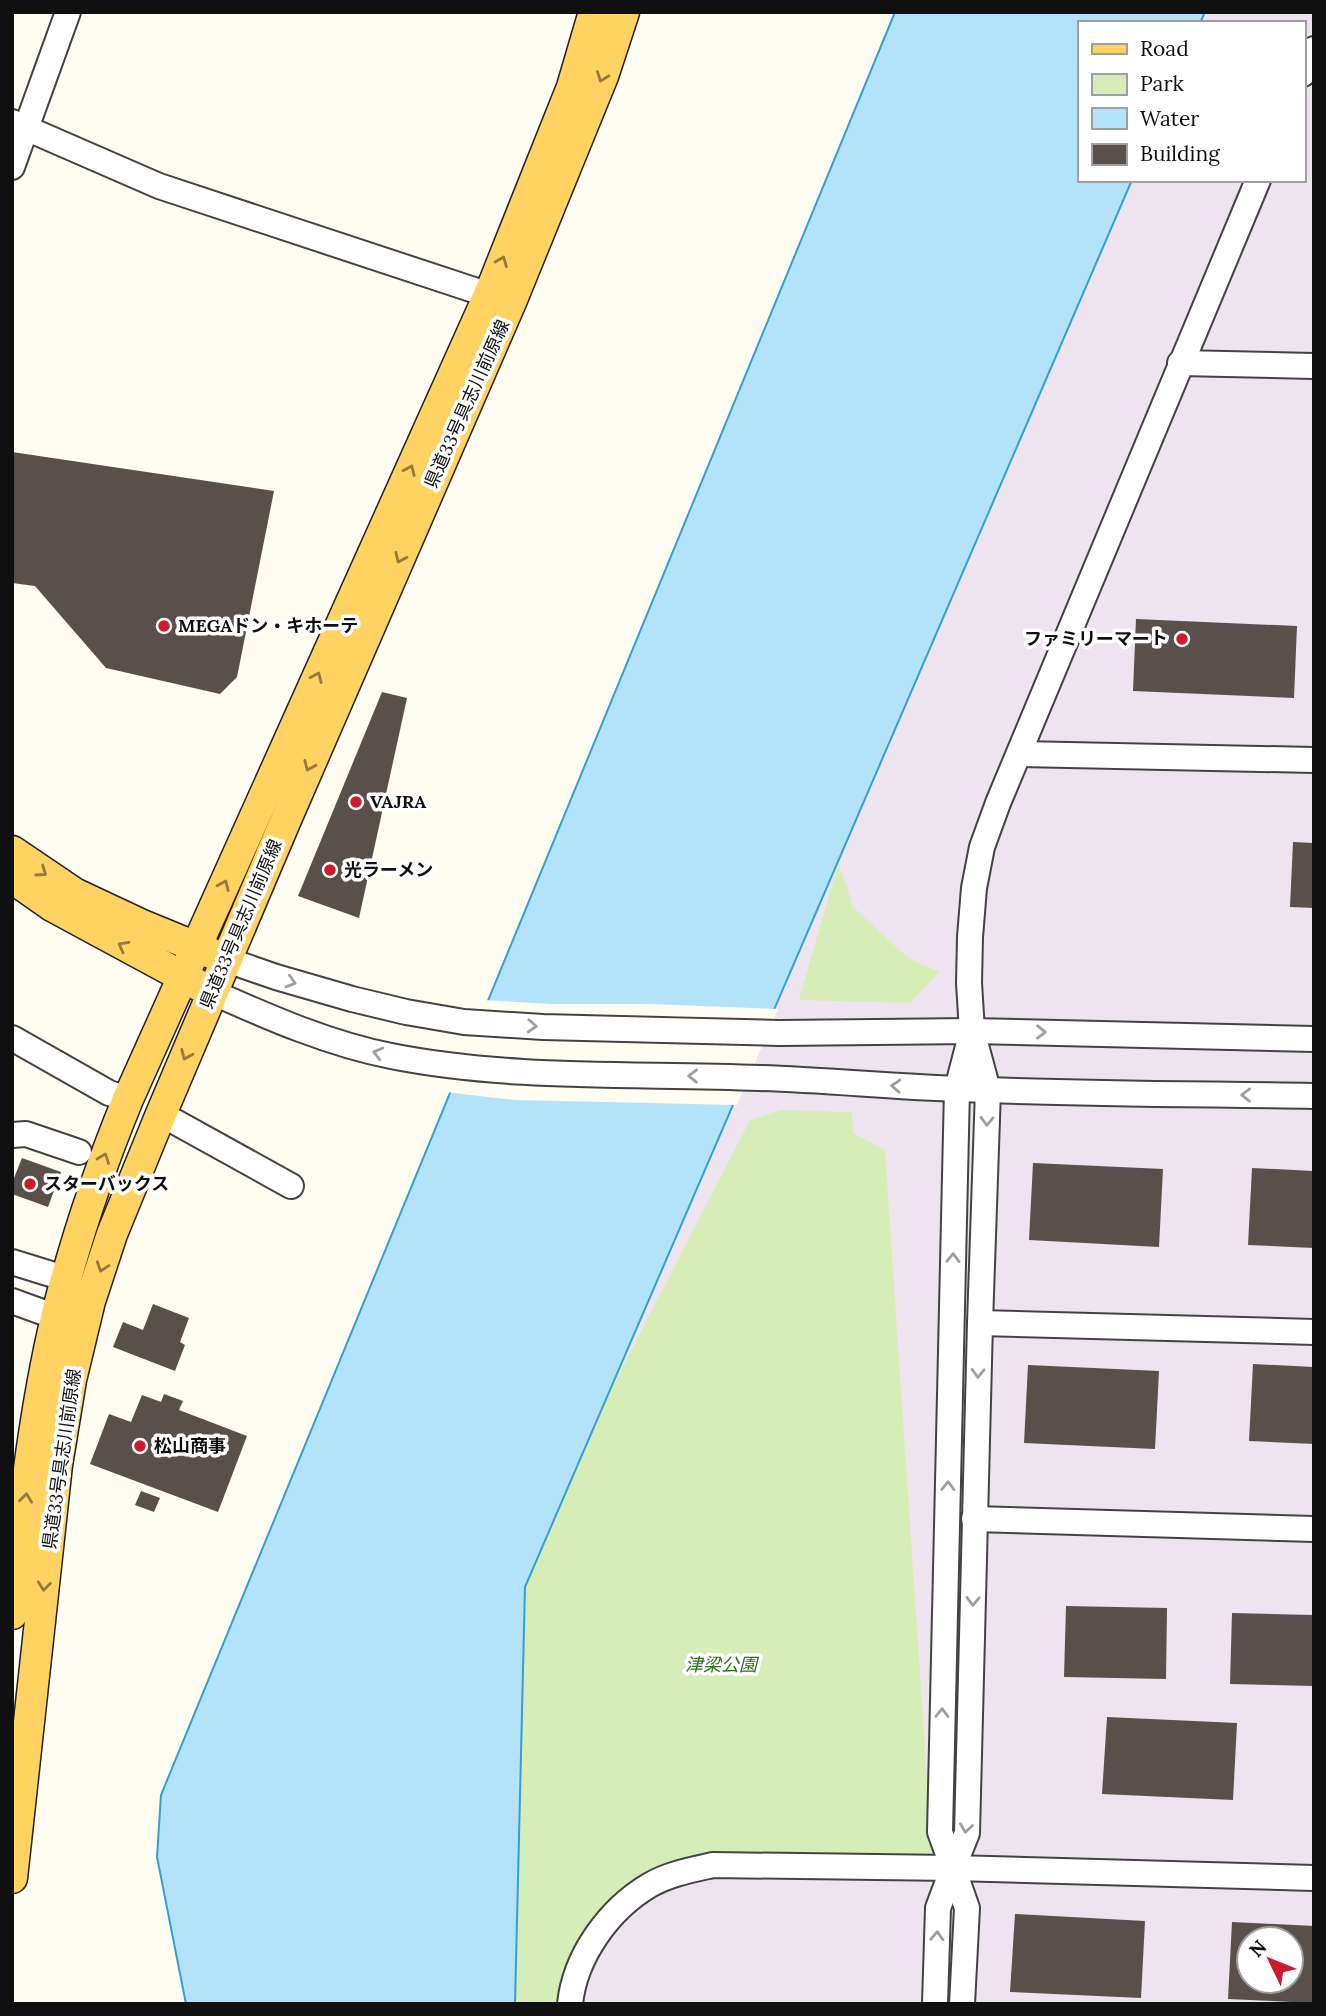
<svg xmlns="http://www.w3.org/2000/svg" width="1326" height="2016" font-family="Lora,'Noto Sans JP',serif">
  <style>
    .industrial { fill: #ede4ef; fill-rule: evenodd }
    .green { fill: #d6edb8 }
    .water { fill: #b3e3fb; stroke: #349ed7; stroke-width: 2 }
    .pier { fill: #fffcf2 }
    .building { fill: #59504b; fill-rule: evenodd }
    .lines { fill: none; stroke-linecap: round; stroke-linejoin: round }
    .minor-casing { stroke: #434343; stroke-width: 28 }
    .major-casing { stroke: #212121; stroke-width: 33 }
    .minor { stroke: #fff; stroke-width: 24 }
    .major { stroke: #ffd262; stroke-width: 30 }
    .oneway { stroke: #937b3d }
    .oneway2 { stroke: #9f9f9f }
    .poi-dot { fill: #cc1c2c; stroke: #fff; stroke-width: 2.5 }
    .labels { text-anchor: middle; stroke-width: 7; stroke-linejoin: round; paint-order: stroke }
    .street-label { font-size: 18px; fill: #101010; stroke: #fff }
    .poi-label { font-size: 18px; font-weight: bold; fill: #101010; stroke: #fff; text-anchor: start }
    .park-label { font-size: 18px; font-style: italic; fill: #2f6e1a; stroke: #fff }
  </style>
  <rect width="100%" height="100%" fill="#fffcf2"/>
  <path class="industrial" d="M 1205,12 L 1314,12 L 1314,2004 L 519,2004 L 525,1587 L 1132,180 L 1303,180 L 1303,23 L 1200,23 ZM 1249,1939 L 1291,1939 L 1291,1981 L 1249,1981 Z"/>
  <g class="green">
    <polygon points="838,864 848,889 852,906 908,958 939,972 910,1003 799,1000"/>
    <polygon points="781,1110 852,1112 853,1133 885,1150 933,1868 713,1865 618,1910 570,2004 515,2004 525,1587 603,1405 750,1120"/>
  </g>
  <polygon class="water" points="895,12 1205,12 1200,23 1079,23 1079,180 1132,180 525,1587 515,2004 186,2004 157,1857 161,1795"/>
  <polygon class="pier" points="483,1000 551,1004 652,1004 778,1009 737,1105 515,1100 445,1092"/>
  <g class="building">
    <polygon points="12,452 274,491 237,677 220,694 106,668 35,586 12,583"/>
    <polygon points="1136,619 1297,626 1294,698 1133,691"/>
    <polygon points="382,692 407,698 359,918 298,896"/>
    <polygon points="1293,842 1314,843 1314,908 1290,907"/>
    <polygon points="22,1158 61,1172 48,1207 12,1194 12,1183"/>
    <polygon points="1033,1163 1163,1169 1159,1247 1029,1240"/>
    <polygon points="1252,1168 1314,1171 1314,1248 1248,1245"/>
    <polygon points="153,1304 189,1318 180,1342 185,1345 175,1371 113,1347 123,1322 143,1330"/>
    <polygon points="1253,1364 1314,1367 1314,1444 1249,1441"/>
    <polygon points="1028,1365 1159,1371 1155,1449 1024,1443"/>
    <polygon points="164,1394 183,1401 179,1410 247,1436 218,1512 90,1464 109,1414 131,1422 142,1395 161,1402"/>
    <polygon points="141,1491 160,1498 154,1512 135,1505"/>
    <polygon points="1066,1606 1167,1608 1166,1679 1064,1677"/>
    <polygon points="1232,1613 1314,1615 1314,1686 1230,1684"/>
    <polygon points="1107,1717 1237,1723 1233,1800 1102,1794"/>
    <polygon points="1015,1914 1145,1921 1141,1998 1010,1992"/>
    <path d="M 1232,1922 L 1314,1926 L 1314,2003 L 1228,1999 ZM 1249,1939 L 1291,1939 L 1291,1981 L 1249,1981 Z"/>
  </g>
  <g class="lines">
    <defs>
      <g id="minor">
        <polyline points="1303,74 1314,49"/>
        <polyline points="12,122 159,186 489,295"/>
        <polyline points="12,167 68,12"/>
        <polyline points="1180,363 1314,366"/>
        <polyline points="1020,754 1314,760"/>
        <polyline points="227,960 276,977 352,999 406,1012 464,1022 543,1027 779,1033 972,1031 1314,1039"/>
        <path d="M 212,992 C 270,1018 330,1044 391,1056 C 512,1080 637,1073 760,1078 C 827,1080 894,1087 961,1089 C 1078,1094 1196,1094 1314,1096"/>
        <polyline points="12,1038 109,1093 128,1099"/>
        <polyline points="161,1114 291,1186"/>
        <polyline points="12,1135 26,1134 79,1152"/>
        <polyline points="12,1262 67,1279"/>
        <polyline points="12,1301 56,1317"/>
        <polyline points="980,1323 1314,1332"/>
        <polyline points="974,1519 1314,1529"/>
        <path d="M 570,2004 C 575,1956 609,1909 650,1885 C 669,1874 691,1870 713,1865 L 953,1868 L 1314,1878"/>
        <polyline points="935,2004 938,1908 953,1868 940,1832 957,1089 972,1031"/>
        <polyline points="962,2004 967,1908 953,1868 967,1833 980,1323 988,1090 972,1031 969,983 970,937 974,888 982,847 998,803 1258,180"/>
      </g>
      <g id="major">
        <polyline points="12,851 74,893 140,924 213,954"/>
        <polyline points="12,878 52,906 200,986"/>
        <path d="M 12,1614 C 23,1515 33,1415 56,1318 C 74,1243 99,1170 128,1099 L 489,295 L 572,87 L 594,12"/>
        <polyline points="12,1878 57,1465 71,1380 90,1301 112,1234 161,1114 285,822 511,302 603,76 624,12"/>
      </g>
    </defs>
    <use href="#minor" class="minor-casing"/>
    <use href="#major" class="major-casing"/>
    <use href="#minor" class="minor"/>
    <use href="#major" class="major"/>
  </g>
  <defs><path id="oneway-chevron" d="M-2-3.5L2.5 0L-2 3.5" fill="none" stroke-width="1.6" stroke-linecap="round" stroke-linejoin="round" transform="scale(1.75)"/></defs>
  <g class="oneway">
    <use href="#oneway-chevron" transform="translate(602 77) rotate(110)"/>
    <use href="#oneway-chevron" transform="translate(502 261) rotate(-68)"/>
    <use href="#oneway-chevron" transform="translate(410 470) rotate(-66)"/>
    <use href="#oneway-chevron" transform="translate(400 558) rotate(114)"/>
    <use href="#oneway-chevron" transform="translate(317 677) rotate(-66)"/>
    <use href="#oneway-chevron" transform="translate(309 766) rotate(114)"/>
    <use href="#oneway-chevron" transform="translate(42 872) rotate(35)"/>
    <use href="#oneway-chevron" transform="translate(224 885) rotate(-66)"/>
    <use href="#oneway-chevron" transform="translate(123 946) rotate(-151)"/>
    <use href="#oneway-chevron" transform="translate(186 1055) rotate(113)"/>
    <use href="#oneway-chevron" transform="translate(104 1158) rotate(-69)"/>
    <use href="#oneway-chevron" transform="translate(102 1267) rotate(108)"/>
    <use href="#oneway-chevron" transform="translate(26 1498) rotate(-83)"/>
    <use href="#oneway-chevron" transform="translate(44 1586) rotate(96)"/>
  </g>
  <g class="oneway2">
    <use href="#oneway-chevron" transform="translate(291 982) rotate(16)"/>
    <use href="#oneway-chevron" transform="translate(532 1026) rotate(3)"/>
    <use href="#oneway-chevron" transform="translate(1041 1032) rotate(1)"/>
    <use href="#oneway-chevron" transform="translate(378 1053) rotate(-165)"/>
    <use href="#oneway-chevron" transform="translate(693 1076) rotate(-179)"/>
    <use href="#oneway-chevron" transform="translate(896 1086) rotate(-177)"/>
    <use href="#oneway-chevron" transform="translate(1246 1095) rotate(-179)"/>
    <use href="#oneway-chevron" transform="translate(987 1121) rotate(92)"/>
    <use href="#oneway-chevron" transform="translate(953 1258) rotate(-89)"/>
    <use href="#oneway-chevron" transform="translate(978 1373) rotate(92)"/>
    <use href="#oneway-chevron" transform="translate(948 1486) rotate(-89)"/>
    <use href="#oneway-chevron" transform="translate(973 1601) rotate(91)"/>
    <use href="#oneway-chevron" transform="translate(942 1713) rotate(-89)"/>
    <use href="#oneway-chevron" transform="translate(966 1828) rotate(98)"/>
    <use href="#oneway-chevron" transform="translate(937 1936) rotate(-88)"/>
  </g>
  <g class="poi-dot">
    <circle cx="164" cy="626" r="7"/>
    <circle cx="1182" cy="639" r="7"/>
    <circle cx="356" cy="802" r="7"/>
    <circle cx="330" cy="870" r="7"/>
    <circle cx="30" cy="1184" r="7"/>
    <circle cx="140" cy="1446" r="7"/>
  </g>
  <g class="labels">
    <g class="street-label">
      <text transform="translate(467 404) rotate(-66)" y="6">県道33号具志川前原線</text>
      <text transform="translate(241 924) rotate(-67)" y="6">県道33号具志川前原線</text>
      <text transform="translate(62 1459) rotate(-82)" y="6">県道33号具志川前原線</text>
    </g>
    <g class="poi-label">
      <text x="178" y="632">MEGAドン・キホーテ</text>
      <text x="1168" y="645" text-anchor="end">ファミリーマート</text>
      <text x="370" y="808">VAJRA</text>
      <text x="344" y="876">光ラーメン</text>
      <text x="44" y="1190">スターバックス</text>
      <text x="154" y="1452">松山商事</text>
    </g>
    <g class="park-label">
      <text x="721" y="1671">津梁公園</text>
    </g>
  </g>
  <rect width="1326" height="2016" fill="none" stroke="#101010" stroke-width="28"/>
  <rect x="1078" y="21" width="228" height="161" fill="#ffffff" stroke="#9f9f9f" stroke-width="2"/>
  <rect x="1092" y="44" width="35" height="10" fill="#ffd262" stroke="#9f9f9f" stroke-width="2"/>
  <text x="1140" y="56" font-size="21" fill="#101010">Road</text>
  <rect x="1092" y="74" width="35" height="21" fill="#d6edb8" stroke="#9f9f9f" stroke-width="2"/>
  <text x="1140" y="91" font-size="21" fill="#101010">Park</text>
  <rect x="1092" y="108" width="35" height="21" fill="#b3e3fb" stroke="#9f9f9f" stroke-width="2"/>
  <text x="1140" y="126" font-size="21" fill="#101010">Water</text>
  <rect x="1092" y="144" width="35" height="21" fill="#59504b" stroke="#9f9f9f" stroke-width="2"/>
  <text x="1140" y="161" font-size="21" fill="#101010">Building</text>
  <g transform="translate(1270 1960) rotate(313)"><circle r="33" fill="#ffffff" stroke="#9f9f9f" stroke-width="2"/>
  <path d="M0-5L12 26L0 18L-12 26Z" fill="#cc1c2c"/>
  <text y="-10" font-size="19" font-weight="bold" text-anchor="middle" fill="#101010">N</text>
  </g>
</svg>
